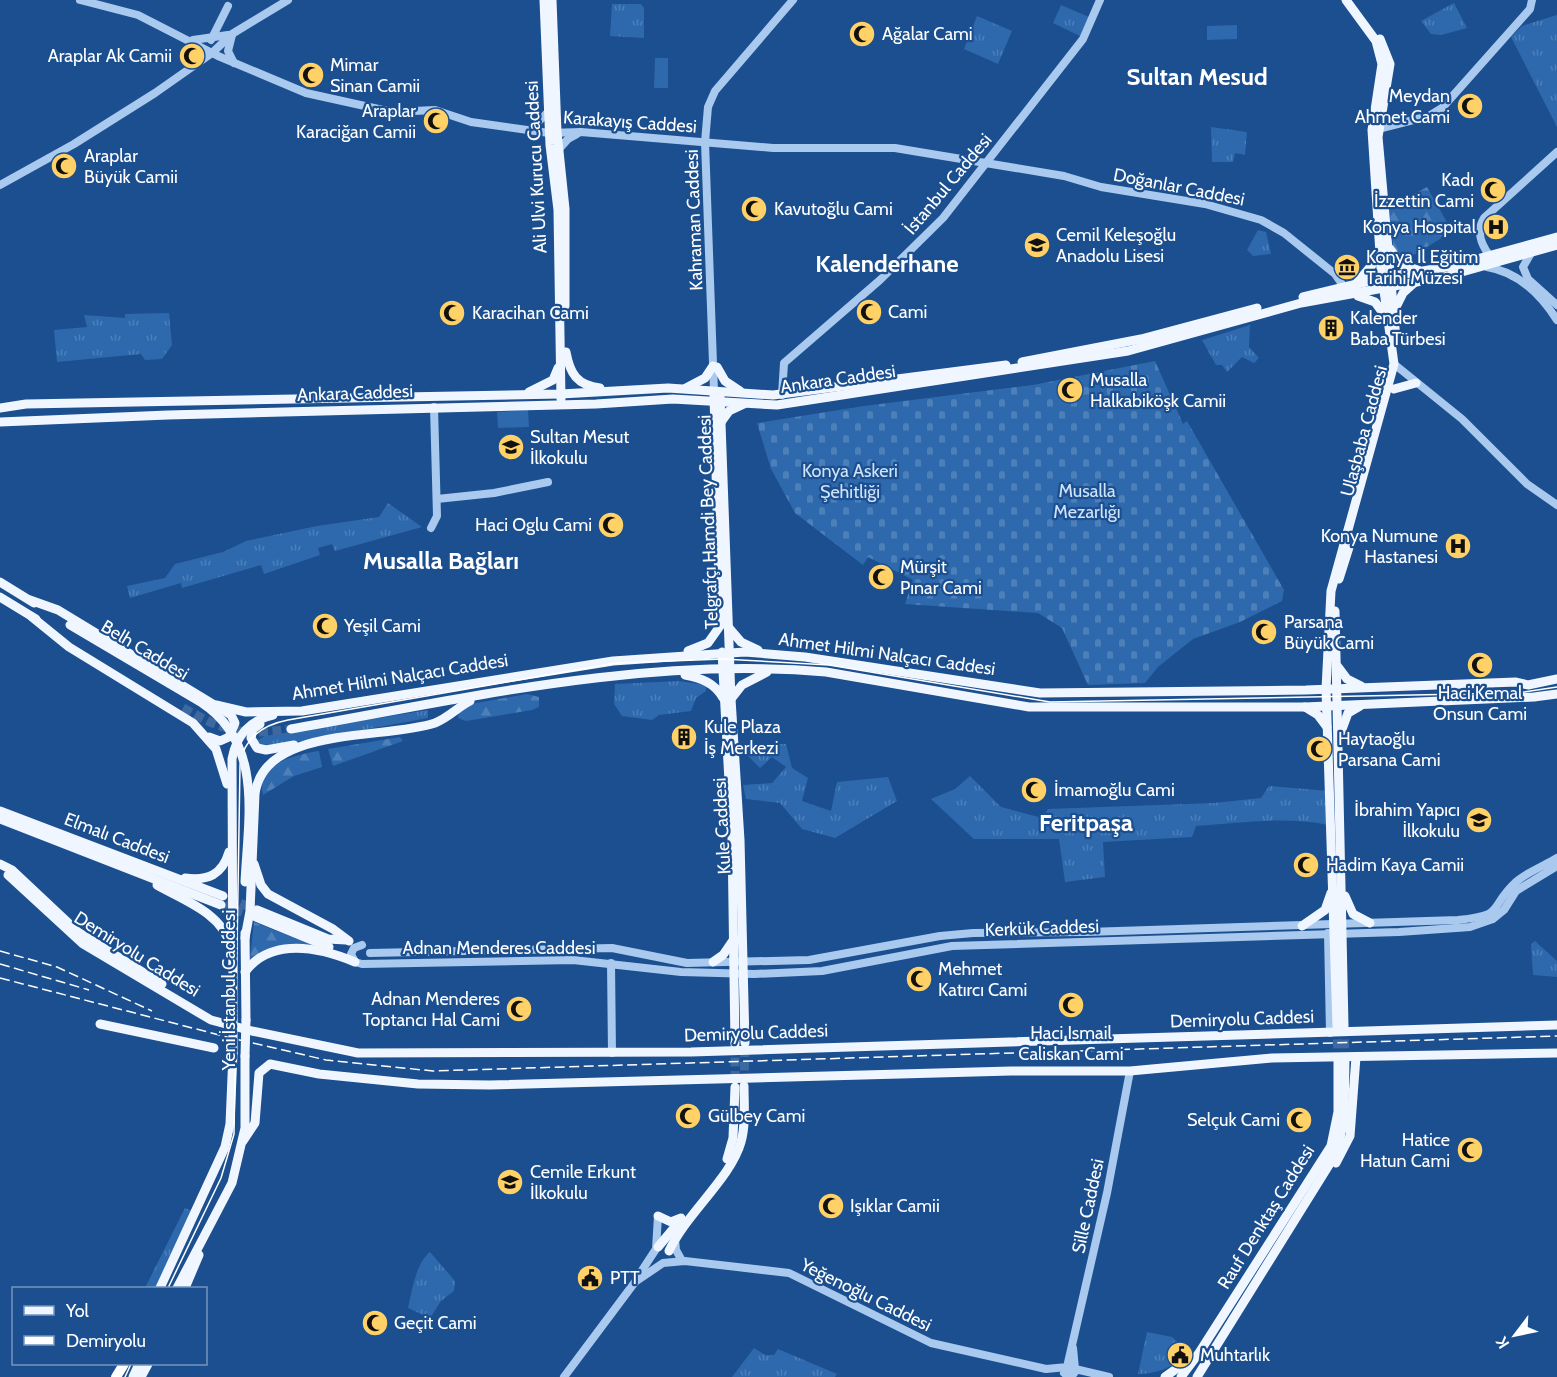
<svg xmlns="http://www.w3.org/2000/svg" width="1557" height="1377" font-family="Cabin,sans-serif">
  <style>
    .grass { fill: url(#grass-tufts) }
    .forest { fill: url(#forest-firs) }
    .cemetery { fill: url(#cemetery-stones) }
    .pitch { fill: #2e69ad }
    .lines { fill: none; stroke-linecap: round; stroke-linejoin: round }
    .major-tunnel { stroke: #3d69a0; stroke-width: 9; stroke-dasharray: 9 4.5; stroke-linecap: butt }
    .minor { stroke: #a9c9ee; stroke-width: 8 }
    .major { stroke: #f0f6ff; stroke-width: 9 }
    .highway { stroke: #fff; stroke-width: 10 }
    .tram { stroke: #fff; stroke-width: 1.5 }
    .rail { stroke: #fff; stroke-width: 1.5; stroke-dasharray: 10 4.5; stroke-linecap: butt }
    .major-bridge { stroke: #f0f6ff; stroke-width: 9 }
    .labels { text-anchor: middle; stroke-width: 4.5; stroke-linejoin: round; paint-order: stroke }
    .poi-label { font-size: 18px; fill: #fff; stroke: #1b4f8f; text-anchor: start }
    .street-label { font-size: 18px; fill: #fff; stroke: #1b4f8f }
    .park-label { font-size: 18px; fill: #cfe3fa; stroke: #1b4f8f }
    .district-label { font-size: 24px; font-weight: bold; fill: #fff; stroke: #1b4f8f }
  </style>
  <defs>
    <pattern id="grass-tufts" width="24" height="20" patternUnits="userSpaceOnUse" patternTransform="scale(1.5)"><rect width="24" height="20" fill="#2e69ad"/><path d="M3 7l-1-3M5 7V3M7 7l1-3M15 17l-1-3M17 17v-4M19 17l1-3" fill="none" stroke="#4d80b9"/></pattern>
    <pattern id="forest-firs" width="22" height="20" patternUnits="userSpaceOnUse" patternTransform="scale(1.5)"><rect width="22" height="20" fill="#2e69ad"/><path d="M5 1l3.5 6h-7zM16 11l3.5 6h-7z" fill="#4d80b9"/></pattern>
    <pattern id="cemetery-stones" width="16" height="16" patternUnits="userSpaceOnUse" patternTransform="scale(1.5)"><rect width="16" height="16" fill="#2e69ad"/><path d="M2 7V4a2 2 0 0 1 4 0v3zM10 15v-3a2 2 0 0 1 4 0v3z" fill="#4d80b9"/></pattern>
  </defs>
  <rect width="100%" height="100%" fill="#1b4f8f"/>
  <g class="grass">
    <polygon points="1454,3 1467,28 1441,35 1431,34 1421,21"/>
    <polygon points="612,4 641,4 644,8 644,38 610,36"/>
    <polygon points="1061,5 1089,17 1080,36 1053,23"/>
    <polygon points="1557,15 1557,127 1511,37 1522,26"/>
    <polygon points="977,16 1012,31 998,64 964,49"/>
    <polygon points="1211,127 1247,132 1245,155 1235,153 1233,162 1212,162"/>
    <polygon points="1258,230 1266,232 1271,254 1253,256 1247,250"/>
    <polygon points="169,313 172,345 162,359 145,360 141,354 57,362 54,330 87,327 84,315 125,318 125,314"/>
    <polygon points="1250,325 1249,347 1259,358 1254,363 1242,357 1227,372 1222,365 1216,365 1202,340"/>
    <polygon points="388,503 422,527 335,551 332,544 318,548 320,555 264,574 261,565 182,588 181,583 130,598 127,586 165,578 175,564 223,552 246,541 317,526 379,517"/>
    <polygon points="679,681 706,685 706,691 696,698 691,711 659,715 652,720 622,716 614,704 615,684"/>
    <polygon points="428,710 428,718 264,748 256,741 265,736"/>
    <polygon points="751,744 786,744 792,768 808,778 802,801 831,811 837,782 888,777 897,801 835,838 802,829 780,803 746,799 743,785 772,783 786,767 772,757 760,768 746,754"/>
    <path d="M 970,776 L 1001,807 L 1042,818 L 1048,809 L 1214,803 L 1261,798 L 1269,786 L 1329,791 L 1328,825 C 1286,816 1239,823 1196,826 L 1192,837 L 1103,842 L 1105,877 L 1065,882 L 1059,839 L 974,839 L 931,799 L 955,789 Z"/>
    <polygon points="1535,941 1557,961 1557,977 1533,975 1531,944"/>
    <polygon points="185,1208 192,1211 155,1288 145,1288"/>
    <path d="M 430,1252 L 455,1281 L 454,1291 L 441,1301 L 430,1318 L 408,1308 C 412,1290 416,1263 430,1252 Z"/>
    <path d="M 1147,1332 L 1172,1337 L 1189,1352 C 1173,1367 1161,1373 1138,1374 Z"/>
    <polygon points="754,1348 765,1355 774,1355 778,1349 837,1374 835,1377 732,1377"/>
  </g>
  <g class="forest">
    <polygon points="1427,187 1449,226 1440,239 1407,259 1401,258 1393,246 1389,207"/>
    <polygon points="527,694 539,697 539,707 532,710 466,721 458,718 459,712 471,704"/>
    <polygon points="400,737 403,741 333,766 328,749"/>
    <path d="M 319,751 L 322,767 L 294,776 L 263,795 C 255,763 296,755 319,751 Z"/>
    <path d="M 254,922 L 317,947 C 293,947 271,946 250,959 Z"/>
  </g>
  <polygon class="cemetery" points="1155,361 1183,424 1187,421 1284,590 1282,601 1240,622 1193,639 1158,667 1145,683 1088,685 1062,628 1038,613 905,604 913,580 868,557 863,565 795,513 771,469 757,423 864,406 1033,385"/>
  <g class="pitch">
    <polygon points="1237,25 1237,39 1207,40 1207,26"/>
    <polygon points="655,58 668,58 668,88 654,88"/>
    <polygon points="528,410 529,427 498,428 497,412"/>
  </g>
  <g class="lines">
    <g class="major-tunnel">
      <path d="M 183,708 C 226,732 242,736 291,729"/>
      <polyline points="228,898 257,910"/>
      <polyline points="221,905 256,917"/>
      <polyline points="1337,1026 1338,1061"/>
      <polyline points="1344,1026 1345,1060"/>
      <polyline points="735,1044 735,1084"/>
      <polyline points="744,1084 745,1044"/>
    </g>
    <g class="minor">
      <polyline points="80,0 138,15 218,56 306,93 392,112 435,110 471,122 549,133 581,132 773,148 895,148 1064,176 1101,187 1205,204 1261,220 1284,233 1335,274 1344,287"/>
      <polyline points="232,35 228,51 234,63"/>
      <polyline points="193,40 228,35"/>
      <polyline points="211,40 228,6"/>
      <polyline points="1378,129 1429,116 1442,108 1530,9 1532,0"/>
      <polyline points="530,130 549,111"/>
      <polyline points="558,150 568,139 577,134"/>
      <polyline points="0,185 74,144 155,93 212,53 232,34 288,0"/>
      <polyline points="1531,253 1523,267 1528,279 1557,305"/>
      <path d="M 1490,256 C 1481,245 1476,231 1484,218 L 1557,152"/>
      <path d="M 1487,267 C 1518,272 1541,295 1557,320"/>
      <polyline points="1394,364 1462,419 1527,484 1557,505"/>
      <polyline points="714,391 705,142 708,107 715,91 793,0"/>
      <polyline points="782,395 784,363 880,280 943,218 1083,39 1100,0"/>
      <polyline points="437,499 494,493 548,482"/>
      <polyline points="431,528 437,516 434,407"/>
      <polyline points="1328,933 1330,1033"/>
      <polyline points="362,945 354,948 351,954 355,962 362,964 573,960 681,972 754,974 822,971 952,946 1399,932 1470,927 1493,919 1504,910 1516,891 1557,866"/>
      <path d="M 370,953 L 612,948 L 687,963 L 809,960 L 940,936 L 973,933 L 1087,932 L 1458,920 C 1507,915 1487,909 1516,882 C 1527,872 1544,866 1557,858"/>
      <polyline points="611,963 612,1053"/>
      <polyline points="675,1239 676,1250 681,1259"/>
      <polyline points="637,1278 656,1249 658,1216"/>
      <polyline points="1073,1348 1075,1369 1109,1377"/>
      <polyline points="564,1377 635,1282 663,1263 685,1261 789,1273 931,1343 1046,1369 1067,1367 1107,1193 1130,1071"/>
      <polyline points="1069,1377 1064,1373 1070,1366 1075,1372 1071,1377"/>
    </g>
    <g class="major">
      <polyline points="544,0 550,145 558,210 561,399"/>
      <polyline points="552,0 557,132 565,209 565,306"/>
      <polyline points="1380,39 1390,64 1378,137 1396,339"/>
      <polyline points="1390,249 1402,265 1418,270"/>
      <polyline points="1356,284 1372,265 1378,251"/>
      <polyline points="1358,296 1375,302 1386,317"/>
      <polyline points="1303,297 1382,278 1452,266 1557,237"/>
      <polyline points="1394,311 1403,293 1414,283"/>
      <path d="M 566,352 C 570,374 577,385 600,388"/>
      <polyline points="1022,362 1141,339 1257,308"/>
      <polyline points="717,367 725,381 740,391"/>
      <polyline points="686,388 705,378 713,366"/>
      <polyline points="1394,389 1416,383"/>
      <polyline points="529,392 553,380 558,368"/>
      <polyline points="720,396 731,699 740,840 745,1043"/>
      <polyline points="0,408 26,404 561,394 668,388 773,395 1006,365"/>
      <polyline points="0,422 168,415 596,404 673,399 777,405 1128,351 1301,303 1444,277 1557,245"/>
      <polyline points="721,422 729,411 744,404"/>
      <polyline points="1339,579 1352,538"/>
      <polyline points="0,582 34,603"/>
      <polyline points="0,597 36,619"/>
      <polyline points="30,600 58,610 231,715 235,723 229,737 220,741 209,737"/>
      <polyline points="1335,611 1344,1026"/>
      <polyline points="32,617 69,647 193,723 216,749 227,784"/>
      <polyline points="729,628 741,642 758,650"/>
      <polyline points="688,651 708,643 720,626 714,395"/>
      <polyline points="722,652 732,837 735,1044"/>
      <polyline points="1338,667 1347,679 1361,686"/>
      <path d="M 685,675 C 701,678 715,683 723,698"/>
      <polyline points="731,699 742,685 767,672"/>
      <polyline points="216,705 246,712 302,711 613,661 745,652 805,657 1040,693 1306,690 1516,682 1528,685 1557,679"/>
      <polyline points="1305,707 1318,715 1327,727"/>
      <polyline points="260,724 253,729 251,738 257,748 266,750 294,745"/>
      <path d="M 291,729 C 467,698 647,656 826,672 L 1029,707 L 1305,707 L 1534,697 L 1557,694"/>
      <polyline points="1341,732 1348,713 1360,706"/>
      <polyline points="0,811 223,896"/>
      <polyline points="0,819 221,905"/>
      <polyline points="0,864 12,870 78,932 162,984"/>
      <polyline points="254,864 261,885 268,894 333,929 349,941"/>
      <polyline points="8,875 83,944 211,1020 252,1031 358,1053 691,1052 1557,1025"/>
      <path d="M 185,878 C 208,881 222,875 229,852"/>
      <path d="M 157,885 C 183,900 222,913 230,945"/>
      <polyline points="1345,896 1353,914 1370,923"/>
      <polyline points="257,910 328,939 346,940"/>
      <polyline points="256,917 329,947"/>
      <polyline points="1302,926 1325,910 1331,893"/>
      <polyline points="245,933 246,1020"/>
      <path d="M 245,938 L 250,911 L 255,794 C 264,725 385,740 435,723 C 448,718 458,707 470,701"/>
      <polyline points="713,962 723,955 734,939"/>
      <path d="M 245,972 C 271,937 319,947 355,962"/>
      <path d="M 233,1019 L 232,759 C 236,736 250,720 273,715"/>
      <polyline points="100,1024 214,1048"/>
      <polyline points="1337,1026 1326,689 1331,591 1394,364 1381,269 1372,130 1382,64 1376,41 1346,0"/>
      <polyline points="243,1141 255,1123 259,1073 270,1064 319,1074 418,1084 490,1085 1011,1071 1130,1071 1272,1058 1557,1053"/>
      <polyline points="727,1159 733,1138 735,1087"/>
      <polyline points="1336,1163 1350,1136 1356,1057"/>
      <polyline points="658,1216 671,1222 681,1218"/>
      <polyline points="658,1247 679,1222"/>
      <path d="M 669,1251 C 686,1214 731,1178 741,1142 C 746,1125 744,1104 744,1086"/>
      <polyline points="160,1288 225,1147 230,1124 233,1053"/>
      <polyline points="177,1288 232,1183 245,1128 245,1056"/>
      <polyline points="185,1288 199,1255"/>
      <polyline points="133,1377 139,1364"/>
      <polyline points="141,1377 148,1364"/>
      <polyline points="1165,1377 1190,1359"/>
      <polyline points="1181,1377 1199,1353 1331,1146 1338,1112 1338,1061"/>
      <polyline points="1197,1377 1337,1152 1344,1119 1345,1060"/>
    </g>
    <polyline class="highway" points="116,1377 124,1364"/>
    <g class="tram">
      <path d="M 168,1288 L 221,1178 L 234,1134 L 240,766 C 243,738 262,725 288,720 L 616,663 L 723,659 L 829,665 L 1050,702 L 1517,693 L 1557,687"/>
      <polyline points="125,1377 131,1364"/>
    </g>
    <g class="rail">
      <polyline points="0,951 57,967 152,1011"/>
      <polyline points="0,964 89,990"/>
      <polyline points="0,978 227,1037 326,1060 433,1071 1557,1036"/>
    </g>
    <g class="major-bridge">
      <path d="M 70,625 L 202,703 C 264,744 248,819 245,882"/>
      <polyline points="233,1053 233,1019"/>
      <polyline points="245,1056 246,1020"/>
    </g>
  </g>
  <defs>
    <symbol id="mosque-disc" viewBox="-11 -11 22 22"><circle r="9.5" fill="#ffd166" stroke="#1b4f8f"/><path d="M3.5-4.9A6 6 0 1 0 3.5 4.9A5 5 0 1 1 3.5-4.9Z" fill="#111"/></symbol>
    <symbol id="hospital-disc" viewBox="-11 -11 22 22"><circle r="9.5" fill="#ffd166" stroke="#1b4f8f"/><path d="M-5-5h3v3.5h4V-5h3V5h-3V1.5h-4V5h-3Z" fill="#111"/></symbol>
    <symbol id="school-disc" viewBox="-11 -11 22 22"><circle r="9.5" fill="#ffd166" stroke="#1b4f8f"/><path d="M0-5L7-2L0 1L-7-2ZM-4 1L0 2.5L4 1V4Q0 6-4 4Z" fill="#111"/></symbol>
    <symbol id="museum-disc" viewBox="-11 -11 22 22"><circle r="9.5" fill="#ffd166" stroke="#1b4f8f"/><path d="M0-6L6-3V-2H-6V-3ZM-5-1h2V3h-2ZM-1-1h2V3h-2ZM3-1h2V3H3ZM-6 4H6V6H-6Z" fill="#111"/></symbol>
    <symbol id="building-disc" viewBox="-11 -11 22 22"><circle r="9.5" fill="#ffd166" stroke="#1b4f8f"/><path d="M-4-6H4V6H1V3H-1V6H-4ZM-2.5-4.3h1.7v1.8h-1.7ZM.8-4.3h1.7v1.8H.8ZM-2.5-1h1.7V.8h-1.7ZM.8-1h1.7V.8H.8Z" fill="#111"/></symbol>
    <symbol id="civic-disc" viewBox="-11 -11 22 22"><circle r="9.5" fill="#ffd166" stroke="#1b4f8f"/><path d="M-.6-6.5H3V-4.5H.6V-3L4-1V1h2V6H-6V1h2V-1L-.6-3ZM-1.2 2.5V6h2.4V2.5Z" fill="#111"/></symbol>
  </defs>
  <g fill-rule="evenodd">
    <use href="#mosque-disc" x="847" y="19" width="30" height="30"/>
    <use href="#mosque-disc" x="177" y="41" width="30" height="30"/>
    <use href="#mosque-disc" x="296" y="60" width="30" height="30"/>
    <use href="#mosque-disc" x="1455" y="91" width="30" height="30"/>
    <use href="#mosque-disc" x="421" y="106" width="30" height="30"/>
    <use href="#mosque-disc" x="49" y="151" width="30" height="30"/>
    <use href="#mosque-disc" x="1478" y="175" width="30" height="30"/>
    <use href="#mosque-disc" x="739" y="194" width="30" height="30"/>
    <use href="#hospital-disc" x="1481" y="212" width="30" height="30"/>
    <use href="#school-disc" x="1022" y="230" width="30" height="30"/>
    <use href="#museum-disc" x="1332" y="252" width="30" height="30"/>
    <use href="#mosque-disc" x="854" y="297" width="30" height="30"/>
    <use href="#mosque-disc" x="437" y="298" width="30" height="30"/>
    <use href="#building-disc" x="1316" y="313" width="30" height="30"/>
    <use href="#mosque-disc" x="1055" y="375" width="30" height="30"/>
    <use href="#school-disc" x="496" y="432" width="30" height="30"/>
    <use href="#mosque-disc" x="596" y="510" width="30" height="30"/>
    <use href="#hospital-disc" x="1443" y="531" width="30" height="30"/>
    <use href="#mosque-disc" x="866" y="562" width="30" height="30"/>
    <use href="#mosque-disc" x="310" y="611" width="30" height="30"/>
    <use href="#mosque-disc" x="1249" y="617" width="30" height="30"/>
    <use href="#mosque-disc" x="1465" y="650" width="30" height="30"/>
    <use href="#building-disc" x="669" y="722" width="30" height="30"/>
    <use href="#mosque-disc" x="1304" y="734" width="30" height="30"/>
    <use href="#mosque-disc" x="1019" y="775" width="30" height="30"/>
    <use href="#school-disc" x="1464" y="805" width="30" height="30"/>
    <use href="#mosque-disc" x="1291" y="850" width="30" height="30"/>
    <use href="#mosque-disc" x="904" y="964" width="30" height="30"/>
    <use href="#mosque-disc" x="1056" y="990" width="30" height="30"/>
    <use href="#mosque-disc" x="504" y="994" width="30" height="30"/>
    <use href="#mosque-disc" x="673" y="1101" width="30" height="30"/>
    <use href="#mosque-disc" x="1284" y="1105" width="30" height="30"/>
    <use href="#mosque-disc" x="1455" y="1135" width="30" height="30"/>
    <use href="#school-disc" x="495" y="1167" width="30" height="30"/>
    <use href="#mosque-disc" x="816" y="1191" width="30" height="30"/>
    <use href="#civic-disc" x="575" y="1263" width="30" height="30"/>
    <use href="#mosque-disc" x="360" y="1308" width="30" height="30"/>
    <use href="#civic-disc" x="1165" y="1340" width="30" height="30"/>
  </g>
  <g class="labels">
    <g class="poi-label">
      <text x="882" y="40">Ağalar Cami</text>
      <text x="172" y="62" text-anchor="end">Araplar Ak Camii</text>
      <text x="330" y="71">Mimar<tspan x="330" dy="21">Sinan Camii</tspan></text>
      <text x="1450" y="102" text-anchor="end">Meydan<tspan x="1450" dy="21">Ahmet Cami</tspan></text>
      <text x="416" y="117" text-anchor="end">Araplar<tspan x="416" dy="21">Karaciğan Camii</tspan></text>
      <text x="84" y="162">Araplar<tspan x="84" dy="21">Büyük Camii</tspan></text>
      <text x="1474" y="186" text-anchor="end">Kadı<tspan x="1474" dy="21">İzzettin Cami</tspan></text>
      <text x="774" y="215">Kavutoğlu Cami</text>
      <text x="1476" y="233" text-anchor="end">Konya Hospital</text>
      <text x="1056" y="241">Cemil Keleşoğlu<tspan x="1056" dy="21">Anadolu Lisesi</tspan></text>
      <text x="1366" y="263">Konya İl Eğitim<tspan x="1366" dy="21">Tarihi Müzesi</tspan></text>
      <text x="888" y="318">Cami</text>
      <text x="472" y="319">Karacihan Cami</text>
      <text x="1350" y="324">Kalender<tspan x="1350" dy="21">Baba Türbesi</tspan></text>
      <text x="1090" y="386">Musalla<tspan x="1090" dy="21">Halkabiköşk Camii</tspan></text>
      <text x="530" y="443">Sultan Mesut<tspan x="530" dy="21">İlkokulu</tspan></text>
      <text x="592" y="531" text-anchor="end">Haci Oglu Cami</text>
      <text x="1438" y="542" text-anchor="end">Konya Numune<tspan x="1438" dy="21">Hastanesi</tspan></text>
      <text x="900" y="573">Mürşit<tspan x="900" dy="21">Pınar Cami</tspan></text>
      <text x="1284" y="628">Parsana<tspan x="1284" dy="21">Büyük Cami</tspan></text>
      <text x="344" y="632">Yeşil Cami</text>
      <text x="1480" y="699" text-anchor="middle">Haci Kemal<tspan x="1480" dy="21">Onsun Cami</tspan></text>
      <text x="704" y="733">Kule Plaza<tspan x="704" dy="21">İş Merkezi</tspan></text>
      <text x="1338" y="745">Haytaoğlu<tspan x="1338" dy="21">Parsana Cami</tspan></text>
      <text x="1054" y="796">İmamoğlu Cami</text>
      <text x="1460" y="816" text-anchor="end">İbrahim Yapıcı<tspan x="1460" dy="21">İlkokulu</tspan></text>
      <text x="1326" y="871">Hadim Kaya Camii</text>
      <text x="938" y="975">Mehmet<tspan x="938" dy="21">Katırcı Cami</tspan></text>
      <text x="500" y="1005" text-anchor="end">Adnan Menderes<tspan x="500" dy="21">Toptancı Hal Cami</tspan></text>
      <text x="1071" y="1039" text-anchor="middle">Haci Ismail<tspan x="1071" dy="21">Caliskan Cami</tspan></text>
      <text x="708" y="1122">Gülbey Cami</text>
      <text x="1280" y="1126" text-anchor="end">Selçuk Cami</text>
      <text x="1450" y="1146" text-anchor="end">Hatice<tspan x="1450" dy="21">Hatun Cami</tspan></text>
      <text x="530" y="1178">Cemile Erkunt<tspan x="530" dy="21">İlkokulu</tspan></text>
      <text x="850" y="1212">Işıklar Camii</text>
      <text x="610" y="1284">PTT</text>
      <text x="394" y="1329">Geçit Cami</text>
      <text x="1200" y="1361">Muhtarlık</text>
    </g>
    <g class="street-label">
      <text transform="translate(630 122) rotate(4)" y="6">Karakayış Caddesi</text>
      <text transform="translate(536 167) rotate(-93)" y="6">Ali Ulvi Kurucu Caddesi</text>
      <text transform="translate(948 184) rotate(-50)" y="6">İstanbul Caddesi</text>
      <text transform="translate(1179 187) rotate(11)" y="6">Doğanlar Caddesi</text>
      <text transform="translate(694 220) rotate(-92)" y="6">Kahraman Caddesi</text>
      <text transform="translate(838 379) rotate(-8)" y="6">Ankara Caddesi</text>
      <text transform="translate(355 393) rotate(-2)" y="6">Ankara Caddesi</text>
      <text transform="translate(1364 431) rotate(-75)" y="6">Ulaşbaba Caddesi</text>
      <text transform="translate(708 522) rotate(-92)" y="6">Telgrafçı Hamdi Bey Caddesi</text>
      <text transform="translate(145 650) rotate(31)" y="6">Belh Caddesi</text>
      <text transform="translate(887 654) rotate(8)" y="6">Ahmet Hilmi Nalçacı Caddesi</text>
      <text transform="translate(400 677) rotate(-9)" y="6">Ahmet Hilmi Nalçacı Caddesi</text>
      <text transform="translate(722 826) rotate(-93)" y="6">Kule Caddesi</text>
      <text transform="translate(117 838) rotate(21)" y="6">Elmalı Caddesi</text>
      <text transform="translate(1042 928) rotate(-2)" y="6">Kerkük Caddesi</text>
      <text x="499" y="954">Adnan Menderes Caddesi</text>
      <text transform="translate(137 954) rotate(32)" y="6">Demiryolu Caddesi</text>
      <text transform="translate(229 990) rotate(-90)" y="6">Yeni İstanbul Caddesi</text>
      <text transform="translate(1242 1019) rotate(-2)" y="6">Demiryolu Caddesi</text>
      <text transform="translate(756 1033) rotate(-2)" y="6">Demiryolu Caddesi</text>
      <text transform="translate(1088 1206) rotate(-78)" y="6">Sille Caddesi</text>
      <text transform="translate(1266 1217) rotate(-58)" y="6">Rauf Denktaş Caddesi</text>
      <text transform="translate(866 1295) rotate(26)" y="6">Yeğenoğlu Caddesi</text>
    </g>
    <g class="park-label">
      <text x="850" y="477">Konya Askeri<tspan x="850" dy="21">Şehitliği</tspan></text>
      <text x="1087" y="497">Musalla<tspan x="1087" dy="21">Mezarlığı</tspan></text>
    </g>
    <g class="district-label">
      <text x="1197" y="85">Sultan Mesud</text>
      <text x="887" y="272">Kalenderhane</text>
      <text x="441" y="569">Musalla Bağları</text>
      <text x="1086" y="831">Feritpaşa</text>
    </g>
  </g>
  <rect x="12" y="1287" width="195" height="78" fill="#1b4f8f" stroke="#7695bc" stroke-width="1.5"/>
  <rect x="24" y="1306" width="30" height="9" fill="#f0f6ff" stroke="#7695bc" stroke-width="1.5"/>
  <text x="66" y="1317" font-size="18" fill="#ffffff">Yol</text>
  <rect x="24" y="1336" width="30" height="9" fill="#ffffff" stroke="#7695bc" stroke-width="1.5"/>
  <text x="66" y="1347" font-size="18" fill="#ffffff">Demiryolu</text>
  <g transform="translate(1515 1335) rotate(238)" stroke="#1b4f8f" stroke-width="4.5" paint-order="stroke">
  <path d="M0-4.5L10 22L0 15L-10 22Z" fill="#ffffff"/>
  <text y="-9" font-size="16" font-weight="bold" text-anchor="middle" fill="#ffffff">K</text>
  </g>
</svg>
